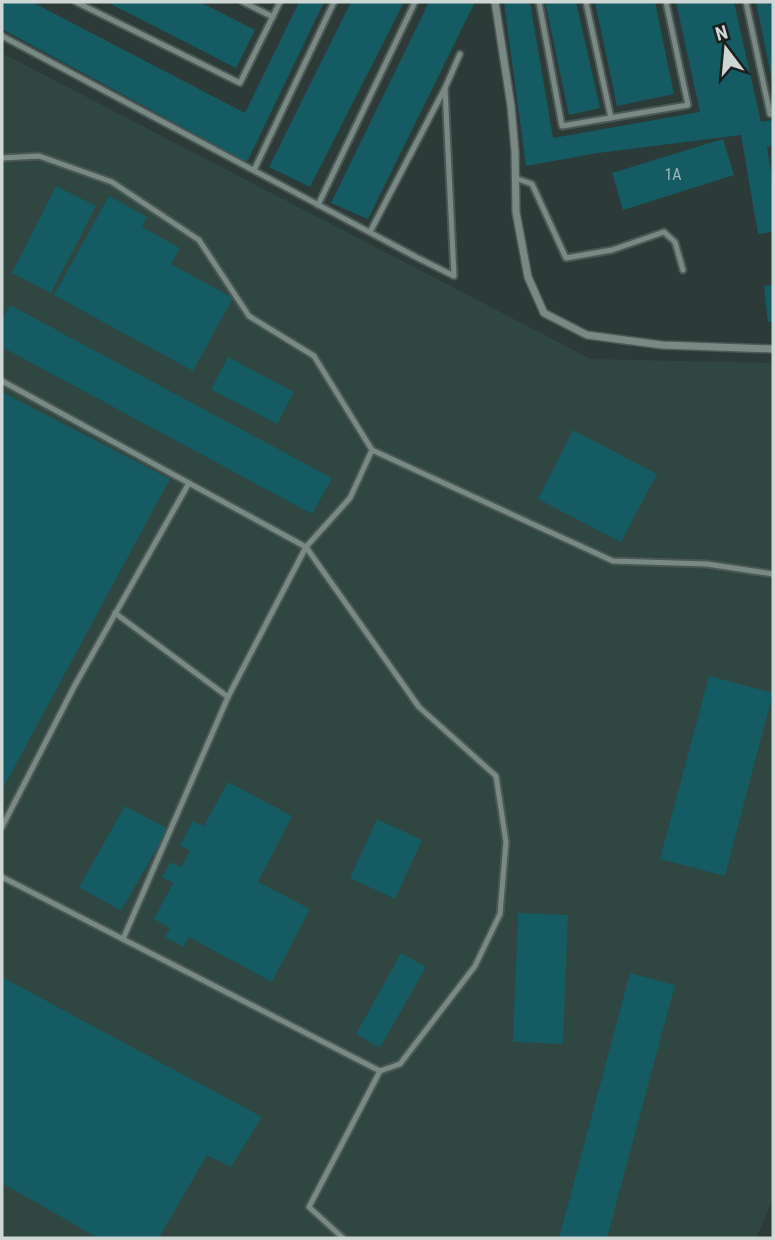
<svg xmlns="http://www.w3.org/2000/svg" width="775" height="1240" font-family="'Roboto Condensed',sans-serif">
  <style>
    .built { fill: #2f4641 }
    .building { fill: #145b63 }
    .lines { fill: none; stroke-linecap: round; stroke-linejoin: round }
    .service-casing { stroke: #4c5855; stroke-width: 9 }
    .minor-casing { stroke: #4c5855; stroke-width: 10 }
    .service { stroke: #798a85; stroke-width: 5 }
    .minor { stroke: #798a85; stroke-width: 7 }
    .labels { text-anchor: middle; stroke-width: 6; stroke-linejoin: round; paint-order: stroke }
    .number-label { font-size: 16px; fill: #a0b8b8 }
  </style>
  <rect width="100%" height="100%" fill="#2c3b37"/>
  <polygon class="built" points="2,53 591,359 773,363 773,1199 756,1238 2,1238"/>
  <g class="building">
    <polygon points="2,2 32,2 245,113 299,2 324,2 247,162 2,29"/>
    <polygon points="107,2 200,2 255,30 236,68"/>
    <polygon points="351,2 404,2 310,187 269,167"/>
    <polygon points="429,2 475,2 368,219 331,203"/>
    <polygon points="504,2 530,2 553,138 700,112 676,2 734,2 761,122 773,120 773,145 767,147 773,184 773,232 758,234 741,135 598,153 526,166"/>
    <polygon points="545,2 576,2 600,108 569,115"/>
    <polygon points="595,2 655,2 674,94 617,106"/>
    <polygon points="756,2 773,2 773,80 772,80"/>
    <polygon points="723,139 734,175 623,210 612,173"/>
    <polygon points="56,186 96,206 51,293 12,273"/>
    <polygon points="109,196 147,217 142,227 180,248 171,264 233,298 193,371 54,295"/>
    <polygon points="773,285 773,321 768,322 764,286"/>
    <polygon points="10,305 332,478 312,514 2,347 2,319"/>
    <polygon points="228,357 294,392 277,424 211,389"/>
    <polygon points="2,392 170,479 2,790"/>
    <polygon points="573,430 657,474 621,542 538,499"/>
    <polygon points="709,676 773,693 725,876 660,859"/>
    <polygon points="228,782 292,816 258,882 310,909 272,982 189,937 184,947 165,937 170,928 154,919 173,883 162,877 170,862 181,867 190,851 180,845 193,821 204,826"/>
    <polygon points="125,806 168,829 121,911 79,887"/>
    <polygon points="377,819 422,840 395,899 350,878"/>
    <polygon points="518,913 568,915 563,1044 513,1042"/>
    <polygon points="401,953 426,967 380,1048 356,1034"/>
    <polygon points="630,973 675,985 607,1238 559,1238"/>
    <polygon points="2,977 262,1117 231,1167 207,1155 159,1238 98,1238 2,1183"/>
  </g>
  <g class="lines">
    <defs>
      <g id="service">
        <polyline points="76,2 240,83 280,2"/>
        <polyline points="243,2 273,17"/>
        <polyline points="539,2 562,126 688,105 666,2"/>
        <polyline points="586,2 611,118"/>
        <polyline points="746,2 770,114"/>
        <polyline points="2,36 416,257 454,276 445,88 370,232"/>
        <polyline points="445,88 460,54"/>
        <polyline points="2,158 39,156 112,182 199,240 249,316 314,356 372,450"/>
        <polyline points="254,170 334,2"/>
        <polyline points="515,178 532,184 566,258 612,250 664,232 675,242 683,270"/>
        <polyline points="318,205 415,2"/>
        <polyline points="2,381 306,547 350,498 372,450 613,561 707,564 773,574"/>
        <polyline points="2,827 75,685 189,483"/>
        <polyline points="2,877 380,1071 400,1064 475,966 500,914 506,842 496,776 419,707 306,547 228,697 115,613"/>
        <polyline points="123,939 228,697"/>
        <polyline points="343,1238 309,1207 380,1071"/>
      </g>
      <polyline id="minor" points="495,2 511,106 515,151 516,212 528,277 544,313 587,335 662,345 773,349"/>
    </defs>
    <use href="#service" class="service-casing"/>
    <use href="#minor" class="minor-casing"/>
    <use href="#service" class="service"/>
    <use href="#minor" class="minor"/>
  </g>
  <g class="labels">
    <g class="number-label">
      <text x="673" y="180">1А</text>
    </g>
  </g>
  <rect width="775" height="1240" fill="none" stroke="#ced7d4" stroke-width="7"/>
  <g transform="translate(726 49) rotate(344)" stroke="#1a201f" stroke-width="5" paint-order="stroke">
  <path d="M0-5L12 26L0 18L-12 26Z" fill="#ced7d4"/>
  <text y="-10" font-size="19" font-weight="bold" text-anchor="middle" fill="#ced7d4">N</text>
  </g>
</svg>
